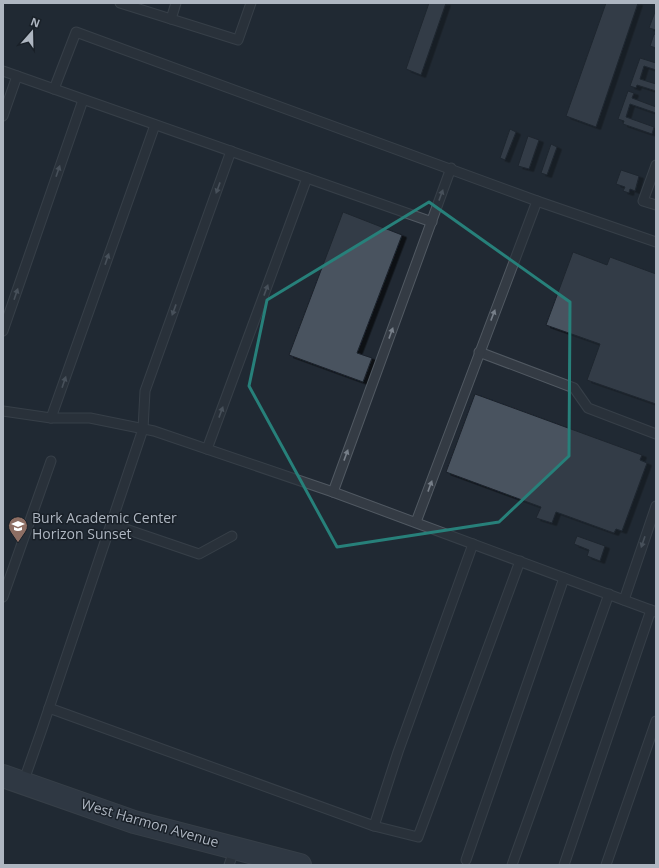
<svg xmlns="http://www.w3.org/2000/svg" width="659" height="868" font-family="'Open Sans',sans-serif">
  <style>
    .building { fill: #49535f; stroke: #1b222b; filter: url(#shadow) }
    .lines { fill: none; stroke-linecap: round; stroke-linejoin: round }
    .service-casing { stroke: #515962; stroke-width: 11 }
    .secondary-casing { stroke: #515962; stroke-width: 24 }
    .service { stroke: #343b44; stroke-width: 9 }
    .secondary { stroke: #424b57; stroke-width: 22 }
    .oneway { fill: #777f89 }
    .marked { fill: none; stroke: #27807a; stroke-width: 3; stroke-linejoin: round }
    .labels { text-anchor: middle; stroke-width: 3; stroke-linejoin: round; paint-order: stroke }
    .poi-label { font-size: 14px; fill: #aeb6c1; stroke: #192028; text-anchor: start }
    .street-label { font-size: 14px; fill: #aeb6c1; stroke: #192028 }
  </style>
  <defs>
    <filter id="shadow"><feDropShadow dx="4.5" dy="2.5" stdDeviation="0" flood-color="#0009"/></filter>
  </defs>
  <rect width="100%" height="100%" fill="#212933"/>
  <g class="building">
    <polygon points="429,3 446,3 421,75 406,69"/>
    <polygon points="606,3 638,3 596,127 566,116"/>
    <polygon points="656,9 656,30 649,28"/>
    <polygon points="654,34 656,35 656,48 650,46"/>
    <polygon points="640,58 656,63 656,70 644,66 640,79 656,84 656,91 637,85 636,88 630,86"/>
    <polygon points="628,91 634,93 632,98 656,107 656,113 630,104 626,117 654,127 652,134 623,124 624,121 618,119"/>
    <polygon points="510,129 516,132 505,160 500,158"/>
    <polygon points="528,136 539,140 529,169 518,166"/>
    <polygon points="551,144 557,147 547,175 541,173"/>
    <polygon points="621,170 639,176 635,191 630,189 629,193 623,191 625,187 616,184"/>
    <polygon points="343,212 402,235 357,353 372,358 363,382 289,355"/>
    <polygon points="573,252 607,265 610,257 656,274 656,404 587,380 600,344 546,325"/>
    <polygon points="475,394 642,455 640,460 647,463 622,531 616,529 614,533 556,512 552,523 536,518 541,507 446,472"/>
    <polygon points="577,536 605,546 600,561 587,556 589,550 574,544"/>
  </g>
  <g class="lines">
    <defs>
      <g id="service">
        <polyline points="120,3 171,19 176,3"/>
        <polyline points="171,19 238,40 251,3"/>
        <polyline points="3,71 432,222"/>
        <polyline points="54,89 76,32 537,201 656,242"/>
        <polyline points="3,116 17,76"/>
        <polyline points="656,165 643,201 656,205"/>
        <polyline points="3,331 83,100"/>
        <polyline points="479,352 574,388 588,408 656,434"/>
        <polyline points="3,411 51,418 90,418 154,431 333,492 656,612"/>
        <polyline points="51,418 155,125"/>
        <polyline points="207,449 307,178"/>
        <polyline points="333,492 451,168"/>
        <polyline points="416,522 537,201"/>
        <polyline points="111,524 199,554 232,536"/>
        <polyline points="3,597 51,461"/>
        <polyline points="624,600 656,506"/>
        <polyline points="49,708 374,826 418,837 520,561"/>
        <polyline points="23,783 42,729 143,429 145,391 231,151"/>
        <polyline points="374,826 398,752 473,544"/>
        <polyline points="466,860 564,578"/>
        <polyline points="229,865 235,848"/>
        <polyline points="512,865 609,594"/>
        <polyline points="564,865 651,610"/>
        <polyline points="606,865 656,721"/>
      </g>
      <polyline id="secondary" points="3,776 134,822 300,865"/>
    </defs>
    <use href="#service" class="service-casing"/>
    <use href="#secondary" class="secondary-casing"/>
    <use href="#service" class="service"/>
    <use href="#secondary" class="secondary"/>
  </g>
  <defs><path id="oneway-solid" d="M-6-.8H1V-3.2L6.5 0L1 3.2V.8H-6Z"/></defs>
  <g class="oneway">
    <use href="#oneway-solid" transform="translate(58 171) rotate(-71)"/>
    <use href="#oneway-solid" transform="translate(218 188) rotate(110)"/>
    <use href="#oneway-solid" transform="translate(441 195) rotate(-70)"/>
    <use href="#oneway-solid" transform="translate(107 259) rotate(-71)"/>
    <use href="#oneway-solid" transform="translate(266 290) rotate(-70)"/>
    <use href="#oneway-solid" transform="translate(16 294) rotate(-71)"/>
    <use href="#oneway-solid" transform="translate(174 310) rotate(110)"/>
    <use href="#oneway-solid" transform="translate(493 315) rotate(-69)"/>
    <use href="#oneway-solid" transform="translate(391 333) rotate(-70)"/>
    <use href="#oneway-solid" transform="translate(64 382) rotate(-71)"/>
    <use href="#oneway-solid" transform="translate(221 412) rotate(-70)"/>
    <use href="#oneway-solid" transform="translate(346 455) rotate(-70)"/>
    <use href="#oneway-solid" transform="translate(430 486) rotate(-70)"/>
    <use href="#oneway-solid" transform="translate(643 542) rotate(109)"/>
  </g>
  <path d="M0 0H659V868H0ZM 429,202 L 570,302 L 569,456 L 499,522 L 337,547 L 249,386 L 267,300 Z" fill="#212933" fill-opacity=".55" fill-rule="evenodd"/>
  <path class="marked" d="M 429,202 L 570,302 L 569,456 L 499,522 L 337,547 L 249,386 L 267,300 Z"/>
  <defs>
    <symbol id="school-pin" viewBox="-11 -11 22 30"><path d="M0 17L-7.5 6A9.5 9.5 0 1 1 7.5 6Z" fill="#8d6e63" stroke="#192028"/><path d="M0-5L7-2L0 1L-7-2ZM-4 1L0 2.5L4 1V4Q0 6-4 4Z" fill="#fff"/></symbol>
  </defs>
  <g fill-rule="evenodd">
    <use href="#school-pin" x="7" y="515" width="22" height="30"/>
  </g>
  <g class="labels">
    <g class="poi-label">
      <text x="32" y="523">Burk Academic Center<tspan x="32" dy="16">Horizon Sunset</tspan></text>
    </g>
    <g class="street-label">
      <text transform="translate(150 823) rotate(16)" y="5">West Harmon Avenue</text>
    </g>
  </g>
  <rect width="659" height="868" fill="none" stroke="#aeb6c1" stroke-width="8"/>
  <g transform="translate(32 32) rotate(20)" stroke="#192028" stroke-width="3" paint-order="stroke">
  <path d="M0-3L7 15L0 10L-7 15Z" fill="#aeb6c1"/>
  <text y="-6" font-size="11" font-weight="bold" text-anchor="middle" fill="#aeb6c1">N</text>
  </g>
</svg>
